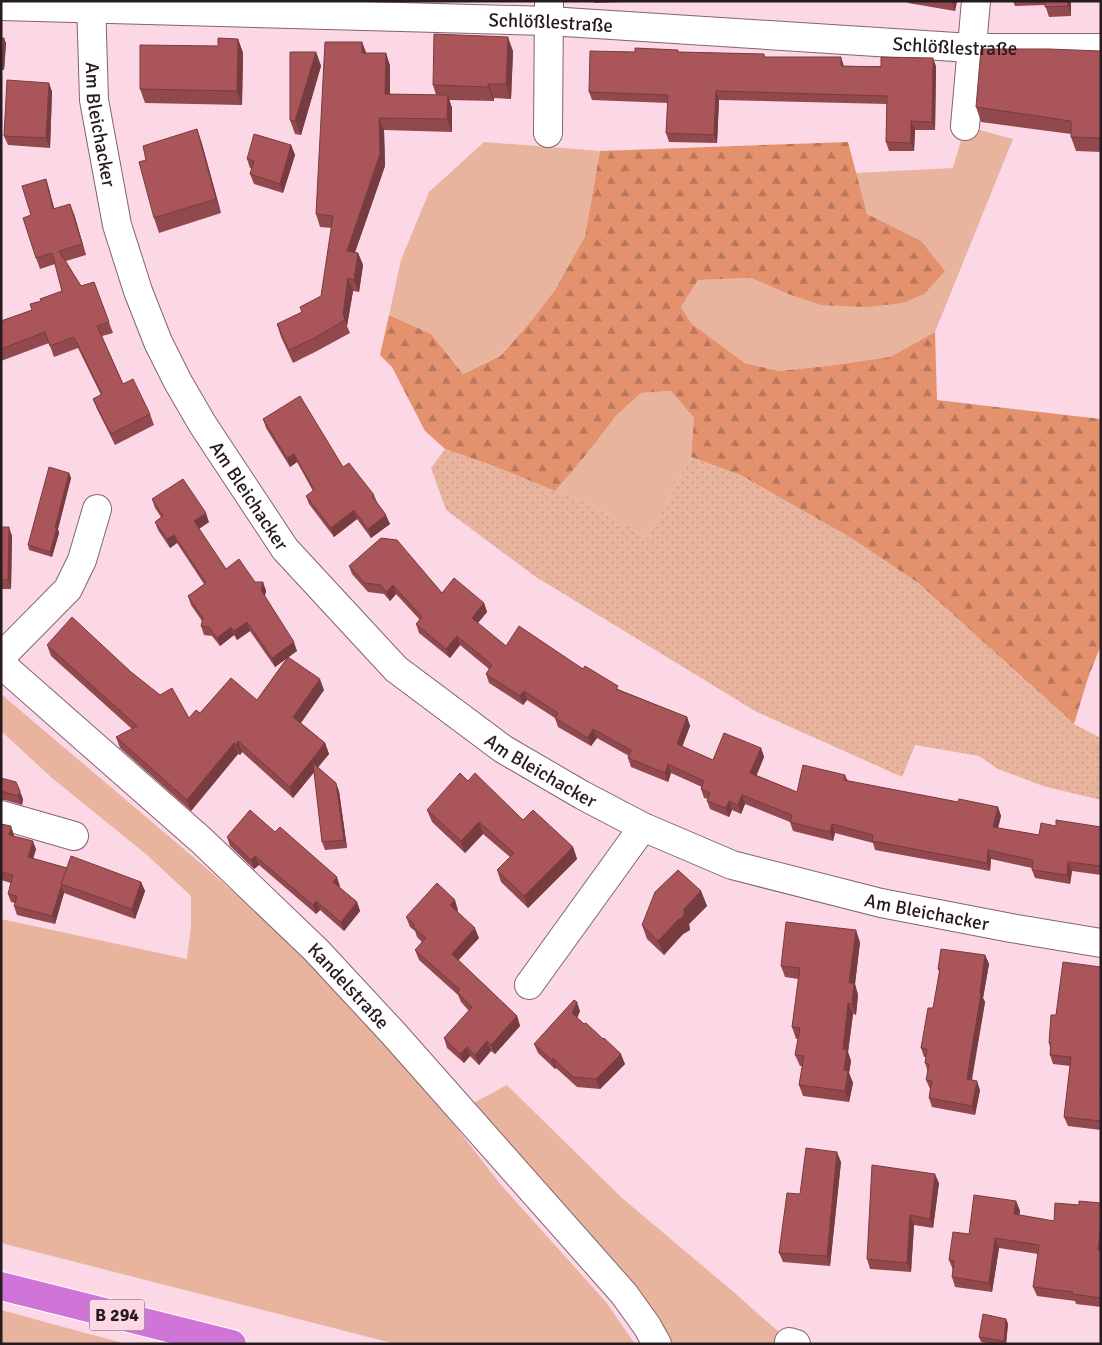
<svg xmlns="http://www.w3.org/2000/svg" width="1102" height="1345" font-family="Signika,sans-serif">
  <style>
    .green { fill: #e8b49e }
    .forest { fill: url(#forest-firs) }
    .garden { fill: url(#garden-dots) }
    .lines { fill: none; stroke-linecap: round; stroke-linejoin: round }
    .minor-casing { stroke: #826371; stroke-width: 30 }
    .highway-casing { stroke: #fff; stroke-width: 30 }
    .minor { stroke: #fff; stroke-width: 28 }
    .highway { stroke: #cf75d7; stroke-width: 28 }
    .wall { fill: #92494d }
    .shaded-wall { fill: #773c3f }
    .building { fill: #aa555a; stroke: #773c3f }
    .labels { text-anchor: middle; stroke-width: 4; stroke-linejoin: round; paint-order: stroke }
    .shield { fill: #fcd8e7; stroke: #67545c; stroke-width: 1 }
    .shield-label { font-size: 18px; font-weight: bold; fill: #271b20 }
    .street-label { font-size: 19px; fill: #271b20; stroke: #fcd8e7 }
  </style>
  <defs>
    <pattern id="forest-firs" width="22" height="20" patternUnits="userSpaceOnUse" patternTransform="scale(1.25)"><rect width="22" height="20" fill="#e4916e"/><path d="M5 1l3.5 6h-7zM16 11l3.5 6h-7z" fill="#b9765a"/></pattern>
    <pattern id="garden-dots" width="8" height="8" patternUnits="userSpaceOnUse" patternTransform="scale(1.25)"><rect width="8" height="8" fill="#e8b49e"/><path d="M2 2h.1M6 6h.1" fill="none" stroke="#c79a88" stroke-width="1.8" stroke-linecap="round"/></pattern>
  </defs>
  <rect width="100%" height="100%" fill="#fcd8e7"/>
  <g class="green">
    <polygon points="965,126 1013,139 935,332 890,357 827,366 779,371 745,363 692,324 681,307 698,280 751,278 788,294 820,305 891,227 867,214 855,173 953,168"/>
    <polygon points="484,142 600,151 585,236 555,290 531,321 499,356 463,374 431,334 389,315 401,260 429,192"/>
    <polygon points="671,391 694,418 691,457 648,538 590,505 555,491 585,456 616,416 641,393"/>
    <polygon points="1,694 198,861 253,909 308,962 386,1046 456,1127 501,1185 606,1302 635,1344 396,1344 1,1243 1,919 187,959 191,926 191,896 147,855 52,778 1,731"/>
    <polygon points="507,1085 622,1198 729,1288 789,1341 796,1344 666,1344 466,1107"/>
    <polygon points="1,1310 126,1344 1,1344"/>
  </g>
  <polygon class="forest" points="848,142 867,214 921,241 945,271 924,294 903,303 867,307 820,305 788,294 751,278 698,280 681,307 692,324 745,363 779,371 827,366 890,357 935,332 937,400 1101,419 1101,645 1088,678 1074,724 918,583 851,538 742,476 691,457 694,418 671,391 641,393 616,416 585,456 555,491 488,464 445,449 425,431 392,367 380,355 389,315 431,334 463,374 500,356 531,321 555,290 585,236 600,151"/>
  <polygon class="garden" points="445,449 488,464 590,505 648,538 691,457 742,476 851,538 918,583 1074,724 1101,738 1101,800 1043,786 998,769 979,756 915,745 902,777 755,711 536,577 446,510 431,468"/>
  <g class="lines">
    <defs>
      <g id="minor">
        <path id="s1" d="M 91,1 L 94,100 L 117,225 L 138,291 L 158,342 L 178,382 L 203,425 L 285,549 L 396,669 L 503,749 L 582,795 L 643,827 L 732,865 L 881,903 L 1011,928 L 1101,943"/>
        <path id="s2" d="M 1,6 L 549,21 L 971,48 L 1101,48"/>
        <polyline points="965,126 976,1"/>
        <polyline points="548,133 549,1"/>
        <polyline points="1,657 68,589 82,560 97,509"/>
        <path id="s3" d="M 1,664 L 201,840 L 316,950 L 394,1034 L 624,1294 L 647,1326 L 657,1344"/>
        <polyline points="1,815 74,836"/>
        <polyline points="529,985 643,827"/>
        <polyline points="789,1342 796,1344"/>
      </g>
      <polyline id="highway" points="1,1286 232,1344"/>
    </defs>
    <use href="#minor" class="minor-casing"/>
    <use href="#highway" class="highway-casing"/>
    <use href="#minor" class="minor"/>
    <use href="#highway" class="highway"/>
  </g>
  <g class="wall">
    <polygon points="593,1 618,1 618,2 594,3"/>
    <polygon points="907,1 957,1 955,11 908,3"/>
    <polygon points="1013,1 1071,1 1071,16 1049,17 1045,5 1015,6"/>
    <polygon points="1,38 6,43 4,70 1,70"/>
    <polygon points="238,39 243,53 242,105 145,103 140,89 218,46"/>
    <polygon points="362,42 366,53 386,53 390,66 390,94 436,95 433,85 513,51 511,99 494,98 494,101 449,100 452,108 452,132 384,130 385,166 355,252 358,253 363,265 359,292 353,291 347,326 350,333 317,351 293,363 281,337 277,324 302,312 321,296 332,228 320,227 316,214"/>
    <polygon points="1101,51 1101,152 1076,151 1071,137 1071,134 981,122 976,107"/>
    <polygon points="316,52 321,66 301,135 295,134 290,120"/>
    <polygon points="635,52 679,52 764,54 765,57 844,66 936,66 935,130 915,130 914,151 889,151 886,142 887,104 719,100 717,143 669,142 666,133 668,103 592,100 589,92"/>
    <polygon points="49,83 52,92 50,148 8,145 4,136"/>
    <polygon points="197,129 202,144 221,213 159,233 154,218"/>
    <polygon points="291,145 295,155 283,193 254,184 250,174 252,169 250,168 247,159"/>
    <polygon points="46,179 49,189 54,208 74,214 86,255 66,261 81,286 94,282 113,333 102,336 123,384 150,414 154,425 115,445 97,409 93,399 101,395 78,348 54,357 49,343 1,361 1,321 32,310 41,301 62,291 55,264 40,269 36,258 31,215"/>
    <polygon points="263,419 343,467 374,495 377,502 390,524 371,538 357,519 334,537 309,504 306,496 313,491 297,462 290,467 266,428"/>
    <polygon points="69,473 71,478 58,529 59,533 52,557 29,550 28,545"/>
    <polygon points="152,499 209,522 199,529 226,569 255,582 263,582 266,591 265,596 297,651 288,657 324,690 301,723 325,743 329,754 318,767 339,791 347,848 325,850 322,842 314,772 293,798 242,752 240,755 238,754 191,811 120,748 116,737 132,729 51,656 47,645 131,672 189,718 200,713 257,700 287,658 275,667 250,631 237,640 234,635 220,646 212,636 204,635 201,626 202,621 191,605 188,596 204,584 177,543 170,548 158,530 155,522 161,517 155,508"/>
    <polygon points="1,527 12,536 11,589 1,589"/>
    <polygon points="349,566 442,593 484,603 487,612 478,623 506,646 583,669 620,690 687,717 690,726 682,746 713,760 761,748 764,757 756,775 797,792 845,775 848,781 958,802 998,807 1001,816 998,828 1039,835 1056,826 1101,827 1101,875 1072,871 1070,884 1035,878 1032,870 1032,868 991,859 990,871 875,850 873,843 835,833 833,841 793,831 790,822 745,804 741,814 732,810 729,817 710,809 707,801 708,799 704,798 701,789 702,787 671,773 668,782 631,767 628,758 629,756 597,738 591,746 558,727 555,718 527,700 523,705 489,683 486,674 489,669 460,645 450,658 419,633 416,624 420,620 396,594 390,601 384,594 368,592 352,574"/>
    <polygon points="1,778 23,799 22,805 5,800 1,800"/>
    <polygon points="468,781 523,820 573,847 577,859 528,908 501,882 497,870 510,857 483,834 465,853 432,822 427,810"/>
    <polygon points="1,824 14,835 14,836 36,849 33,859 67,868 141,882 145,891 135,919 64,893 55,924 17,915 14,906 15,903 11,902 8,894 11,883 1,880"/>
    <polygon points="227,837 340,886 339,887 357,902 360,911 344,931 320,910 316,914 259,865 254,869 230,846"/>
    <polygon points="701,891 707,906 689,924 690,930 683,934 664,955 647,939 642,925"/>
    <polygon points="458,910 457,911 479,938 458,960 517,1016 520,1026 495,1054 491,1051 479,1065 470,1056 464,1063 447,1048 444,1038 469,1011 461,1002 458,995 419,960 415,950 422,942 417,937 415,931 410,927 406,917"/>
    <polygon points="860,942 855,984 858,995 856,1015 853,1014 848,1052 851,1061 849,1073 853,1083 849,1102 803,1096 799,1085 802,1066 800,1066 795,1055 798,1039 796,1039 792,1027 798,979 785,977 781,966"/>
    <polygon points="985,955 989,964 983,998 985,1002 972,1080 980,1090 975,1115 932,1107 929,1098 930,1089 926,1080 928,1072 925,1063 926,1057 924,1057 921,1048 933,1008 939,972 938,969"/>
    <polygon points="1101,967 1101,1130 1068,1126 1064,1117 1070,1066 1053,1064 1050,1055 1050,1048 1049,1043 1056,1015"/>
    <polygon points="580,1011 577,1018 625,1064 600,1089 577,1087 556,1068 555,1069 538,1053 534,1044"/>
    <polygon points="841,1162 830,1266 783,1262 779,1253 800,1194"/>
    <polygon points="939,1183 933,1228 914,1225 911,1272 870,1269 867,1259"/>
    <polygon points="1016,1201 1020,1211 1019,1215 1054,1221 1079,1205 1101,1203 1101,1307 1076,1304 1075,1301 1037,1296 1033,1287 1038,1254 999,1248 992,1292 955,1287 952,1277 953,1270 949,1260 969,1234"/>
    <polygon points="1006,1319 1008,1324 1006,1344 993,1344 981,1342 979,1337"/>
  </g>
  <g class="shaded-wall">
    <polygon points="952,1 957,1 955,11 952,2"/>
    <polygon points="1068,1 1071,1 1071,16 1068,6"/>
    <polygon points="508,37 513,51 511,99 506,84"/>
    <polygon points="4,38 6,43 4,70 3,65"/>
    <polygon points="238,39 243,53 242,105 237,91"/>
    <polygon points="362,42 367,55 362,53"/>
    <polygon points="316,52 321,66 301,135 295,121"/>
    <polygon points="386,53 390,66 390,107 385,94"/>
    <polygon points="841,57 844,66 841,66"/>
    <polygon points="933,58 936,66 935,130 932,122"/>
    <polygon points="49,83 52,92 50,148 46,138"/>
    <polygon points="488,84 494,98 494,101 488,87"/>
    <polygon points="716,91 719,100 717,143 714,135"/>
    <polygon points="448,95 452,108 452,132 447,119"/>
    <polygon points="379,118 384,130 385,166 351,264 347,251"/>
    <polygon points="911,121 915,130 914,151 911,143"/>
    <polygon points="197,129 202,144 221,213 216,199"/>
    <polygon points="291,145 295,155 283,193 280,184"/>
    <polygon points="46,179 49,189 57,219 53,209"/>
    <polygon points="70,204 74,214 86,255 82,244"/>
    <polygon points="358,253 363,265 359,292 354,280"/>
    <polygon points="348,278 353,291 347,326 343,314"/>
    <polygon points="294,454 297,462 290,467 287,458"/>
    <polygon points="69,473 71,478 58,529 59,533 52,557 50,552 55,528"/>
    <polygon points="354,510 357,519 334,537 331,528"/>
    <polygon points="206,513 209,522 197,530 194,521"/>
    <polygon points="386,515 390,524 371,538 368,529"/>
    <polygon points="9,527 12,536 11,589 8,580"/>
    <polygon points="174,535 177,543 170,548 167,539"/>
    <polygon points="263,582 266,591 264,599 261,590"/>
    <polygon points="393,585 396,594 390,601 386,592"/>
    <polygon points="484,603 487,612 475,626 472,618"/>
    <polygon points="247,622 250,631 237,640 234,631"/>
    <polygon points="231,627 234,635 220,646 217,638"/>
    <polygon points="457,636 460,645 450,658 446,649"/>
    <polygon points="294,642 297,651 275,667 272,658"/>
    <polygon points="320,679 324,690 297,728 293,717"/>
    <polygon points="524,691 527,700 523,705 520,696"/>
    <polygon points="687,717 690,726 680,753 677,744"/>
    <polygon points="593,729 597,738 591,746 588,738"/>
    <polygon points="238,741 242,752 240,755 236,745"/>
    <polygon points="234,743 238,754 191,811 187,800"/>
    <polygon points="325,743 329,754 293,798 290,787"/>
    <polygon points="761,748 764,757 754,782 750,773"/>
    <polygon points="668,764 671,773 668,782 665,773"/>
    <polygon points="336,783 339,791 347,848 344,840"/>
    <polygon points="20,791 23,799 22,805 18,796"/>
    <polygon points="742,795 745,804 741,814 738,805"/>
    <polygon points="729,801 732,810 729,817 726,808"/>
    <polygon points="998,807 1001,816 996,836 993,827"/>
    <polygon points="479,822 483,834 465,853 461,841"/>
    <polygon points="832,824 835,833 833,841 830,832"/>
    <polygon points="11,826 14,835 12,843 9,835"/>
    <polygon points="33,841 36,849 31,866 28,857"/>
    <polygon points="573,847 577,859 528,908 524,896"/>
    <polygon points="988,850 991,859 990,871 987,863"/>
    <polygon points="255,856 259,865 254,869 251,860"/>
    <polygon points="1068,862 1072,871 1070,884 1067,875"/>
    <polygon points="337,877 340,886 336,891 333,882"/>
    <polygon points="141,882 145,891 135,919 132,909"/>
    <polygon points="61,885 64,893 55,924 52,916"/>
    <polygon points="701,891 707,906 689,924 690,930 683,934 664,955 658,941 684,909"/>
    <polygon points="455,900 458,910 454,915 450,905"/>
    <polygon points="316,901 320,910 316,914 313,905"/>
    <polygon points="357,902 360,911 344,931 341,922"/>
    <polygon points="475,928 479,938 455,964 452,954"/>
    <polygon points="856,930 860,942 855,984 858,995 856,1015 852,1004 849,983"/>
    <polygon points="985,955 989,964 983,998 985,1002 970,1088 967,1079"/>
    <polygon points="577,1002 580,1011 575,1023 572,1013"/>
    <polygon points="848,1003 853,1014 848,1052 851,1061 849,1073 853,1083 849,1102 845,1091 843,1049"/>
    <polygon points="517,1016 520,1026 495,1054 491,1045"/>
    <polygon points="487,1041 491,1051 479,1065 475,1055"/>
    <polygon points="467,1047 470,1056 464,1063 460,1054"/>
    <polygon points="621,1054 625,1064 600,1089 596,1079"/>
    <polygon points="553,1058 556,1068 555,1069 552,1060"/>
    <polygon points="977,1081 980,1090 975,1115 972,1106"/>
    <polygon points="837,1152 841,1162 830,1266 827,1256"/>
    <polygon points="935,1174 939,1183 933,1228 930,1219"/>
    <polygon points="1016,1201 1020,1211 1018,1224 1014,1214"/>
    <polygon points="910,1215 914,1225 911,1272 907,1263"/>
    <polygon points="1101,1226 1101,1257 1098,1250"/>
    <polygon points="995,1238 999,1248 992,1292 989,1283"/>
    <polygon points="1006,1319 1008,1324 1006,1344 1005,1344 1004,1341"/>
  </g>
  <g class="building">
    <polygon points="1045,1 1068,1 1068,6 1045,7"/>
    <polygon points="434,34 508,37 506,84 488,84 488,87 433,85"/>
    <polygon points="1,38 4,38 3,65 1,65"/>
    <polygon points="218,38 238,39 237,91 140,89 140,45 218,46"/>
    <polygon points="325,42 362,42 362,53 386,53 385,94 448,95 447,119 379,118 380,154 347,251 358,253 354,280 348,278 343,314 345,320 313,339 289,350 277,324 302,312 300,307 321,296 333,216 316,214"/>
    <polygon points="635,48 678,50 678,52 764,54 764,57 841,57 841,66 881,67 881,57 933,58 932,122 911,121 911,143 886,142 887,96 716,91 714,135 666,133 668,95 589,92 590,51 635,52"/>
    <polygon points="981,49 1049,49 1101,51 1101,138 1071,137 1071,121 976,107"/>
    <polygon points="290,52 316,52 295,121 290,120"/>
    <polygon points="7,80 49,83 46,138 4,136"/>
    <polygon points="197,129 216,199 154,218 139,162 146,160 143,146"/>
    <polygon points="254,134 291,145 280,184 250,174 254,161 247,159"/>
    <polygon points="46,179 53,209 70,204 82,244 59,251 81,286 94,282 109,322 97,326 123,384 133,379 150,414 111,434 93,399 102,394 74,337 50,346 45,332 1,349 1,321 32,310 30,304 41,301 40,299 62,291 52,253 36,258 23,218 31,215 22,186"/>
    <polygon points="300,396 343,467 349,463 374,495 372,496 386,515 368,529 354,510 331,528 306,496 314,490 294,454 287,458 263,419"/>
    <polygon points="49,467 69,473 55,528 57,528 50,552 28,545"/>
    <polygon points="183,479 206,513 194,521 226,569 239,559 255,582 263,582 261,590 294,642 272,658 247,622 234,631 231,627 217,638 209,627 201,626 203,618 188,596 206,583 174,535 167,539 155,522 163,516 152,499"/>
    <polygon points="1,527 9,527 8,580 1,580"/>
    <polygon points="381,538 397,540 442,593 454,578 484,603 472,618 506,646 519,626 583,669 585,666 618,686 616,689 687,717 677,744 713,760 724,733 761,748 750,773 797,792 803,765 845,775 844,780 958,802 959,799 998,807 993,827 1039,835 1041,823 1056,826 1056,820 1101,827 1101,866 1068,862 1067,875 1032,870 1033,860 988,850 987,863 872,841 873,835 832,824 830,832 790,822 792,815 742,795 738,805 729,801 726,808 707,801 710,793 701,789 704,781 668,764 665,773 628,758 631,750 593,729 588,738 555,718 558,713 524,691 520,696 486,674 492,665 457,636 446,649 416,624 422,617 393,585 386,592 381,585 365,583 349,566"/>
    <polygon points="72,617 131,672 160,695 172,688 189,718 196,710 200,713 231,678 257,700 288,657 320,679 293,717 325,743 290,787 238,741 236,745 234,743 187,800 116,737 137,726 47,645"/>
    <polygon points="313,763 336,783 344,840 322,842"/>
    <polygon points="460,773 468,781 475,773 523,820 533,810 573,847 524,896 497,870 514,853 479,822 461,841 427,810"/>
    <polygon points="1,778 16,782 20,791 18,796 1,791"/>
    <polygon points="250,810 275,832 280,827 337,877 333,882 357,902 341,922 316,901 313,905 255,856 251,860 227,837"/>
    <polygon points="1,824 11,826 9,835 33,841 28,857 67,868 52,916 14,906 17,896 8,894 13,875 1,872"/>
    <polygon points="71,856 141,882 132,909 61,884"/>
    <polygon points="678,870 701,891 684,909 684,916 678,920 658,941 642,925 655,892"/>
    <polygon points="437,883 455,900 450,905 475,928 452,954 517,1016 491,1045 487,1041 475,1055 467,1047 460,1054 444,1038 472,1007 457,992 460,990 415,950 426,938 413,927 415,925 406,917"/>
    <polygon points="786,922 856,930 849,983 854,983 852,1004 848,1003 843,1049 847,1050 844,1070 848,1071 845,1091 799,1085 804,1056 795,1055 800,1028 792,1027 800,968 781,966"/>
    <polygon points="941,949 985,955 980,993 981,993 967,1079 977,1081 972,1106 929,1098 932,1081 926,1080 929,1064 925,1063 927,1049 921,1048 928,1008 933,1008 940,969 938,969"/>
    <polygon points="1063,962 1101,967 1101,1082 1100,1093 1101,1093 1101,1121 1064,1117 1071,1057 1050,1055 1051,1043 1049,1043 1051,1015 1056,1015"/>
    <polygon points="574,1000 577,1002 572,1013 584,1024 586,1023 603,1039 604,1038 621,1054 596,1079 573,1077 553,1058 552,1060 534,1044"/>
    <polygon points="806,1148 837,1152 827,1256 779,1253 787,1193 800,1194"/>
    <polygon points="872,1165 935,1174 930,1219 910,1215 907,1263 867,1259"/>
    <polygon points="974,1195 1016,1201 1014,1214 1054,1221 1055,1203 1079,1205 1079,1201 1101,1203 1101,1226 1098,1250 1101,1250 1101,1298 1072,1294 1073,1292 1033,1287 1039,1245 995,1238 989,1283 952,1277 954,1261 949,1260 953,1232 969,1234"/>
    <polygon points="983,1314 1006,1319 1004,1341 979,1337"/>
  </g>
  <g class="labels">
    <rect class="shield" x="89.5" y="1299.5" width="55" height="31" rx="4"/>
    <g class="shield-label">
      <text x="117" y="1321">B 294</text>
    </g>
    <g class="street-label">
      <text dy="7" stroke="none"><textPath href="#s2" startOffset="550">Schlößlestraße</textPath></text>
      <text dy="7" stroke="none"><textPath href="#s2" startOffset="955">Schlößlestraße</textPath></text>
      <text dy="7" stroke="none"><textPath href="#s1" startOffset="124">Am Bleichacker</textPath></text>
      <text dy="7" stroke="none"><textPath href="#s1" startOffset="529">Am Bleichacker</textPath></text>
      <text dy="7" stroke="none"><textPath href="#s1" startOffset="934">Am Bleichacker</textPath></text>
      <text dy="7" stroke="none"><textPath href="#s1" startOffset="1348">Am Bleichacker</textPath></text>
      <text dy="7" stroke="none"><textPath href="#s3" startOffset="474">Kandelstraße</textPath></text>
    </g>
  </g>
  <rect width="1102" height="1345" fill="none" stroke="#271b20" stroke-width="5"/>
</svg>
